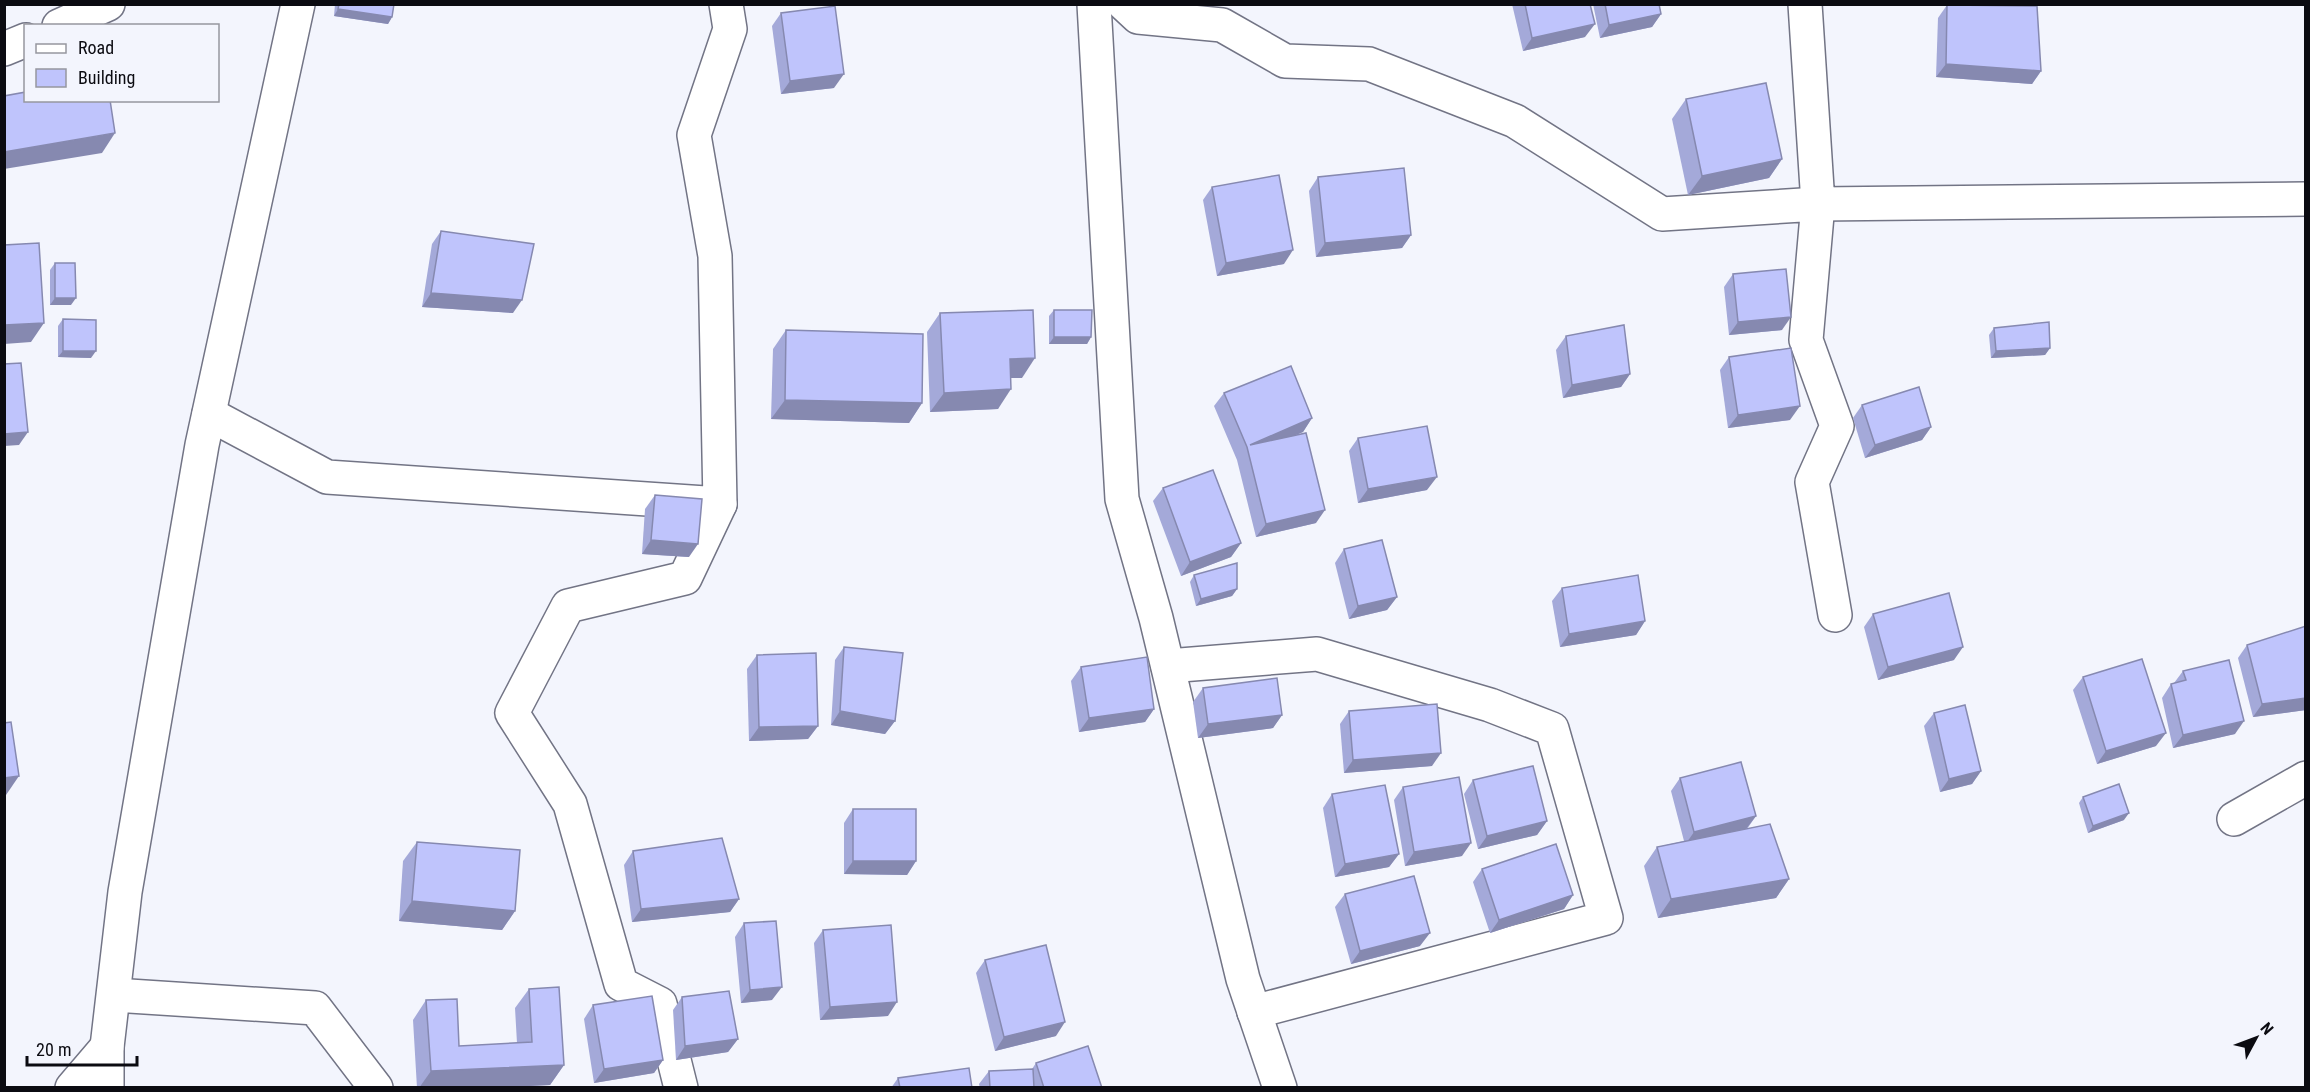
<svg xmlns="http://www.w3.org/2000/svg" width="2310" height="1092" font-family="'Roboto Condensed',sans-serif">
  <style>
    .lines { fill: none; stroke-linecap: round; stroke-linejoin: round }
    .street-casing { stroke: #727485; stroke-width: 36 }
    .street { stroke: #fff; stroke-width: 33 }
    .wall { fill: #a4a9d9 }
    .shaded-wall { fill: #8689b0 }
    .building { fill: #bfc4fc; stroke: #8689b0; stroke-width: 1.5 }
  </style>
  <rect width="100%" height="100%" fill="#f3f5fd"/>
  <g class="lines">
    <defs>
      <g id="street">
        <polyline points="1094,4 1122,499 1156,618 1243,979 1280,1088"/>
        <polyline points="1124,4 1138,17 1222,25 1285,61 1369,64 1515,121 1662,214 1818,204 1806,340 1837,426 1812,482 1835,615"/>
        <polyline points="1805,4 1818,204 2306,199"/>
        <polyline points="59,26 108,4"/>
        <polyline points="4,49 26,40"/>
        <polyline points="209,414 327,477 720,504 715,256 694,135 730,29 726,4"/>
        <polyline points="1168,666 1317,654 1490,705 1552,729 1606,918 1254,1012"/>
        <polyline points="2234,819 2306,778"/>
        <polyline points="114,995 315,1008 376,1088"/>
        <polyline points="72,1088 107,1047"/>
        <polyline points="107,1088 107,1047 125,892 202,445 298,4"/>
        <polyline points="681,1088 660,1004 621,984 570,804 512,713 568,606 685,578 720,504"/>
      </g>
    </defs>
    <use href="#street" class="street-casing"/>
    <use href="#street" class="street"/>
  </g>
  <g class="wall">
    <polygon points="335,4 394,4 392,17 388,24 334,16"/>
    <polygon points="1512,4 1590,4 1585,37 1523,51"/>
    <polygon points="1593,4 1659,4 1661,14 1652,27 1600,38"/>
    <polygon points="1947,5 2041,71 2032,84 1936,77 1938,18"/>
    <polygon points="781,13 834,88 781,94 772,26"/>
    <polygon points="1686,99 1782,159 1769,178 1688,195 1672,119"/>
    <polygon points="1318,177 1411,235 1402,248 1316,257 1309,191"/>
    <polygon points="1212,187 1284,264 1217,276 1203,200"/>
    <polygon points="441,231 513,313 422,307 432,244"/>
    <polygon points="55,263 71,305 50,305 50,270"/>
    <polygon points="1733,274 1782,330 1729,335 1724,287"/>
    <polygon points="1054,310 1091,337 1087,344 1049,344 1049,316"/>
    <polygon points="940,313 1022,378 1011,378 998,409 930,412 927,332"/>
    <polygon points="63,319 91,358 58,357 58,326"/>
    <polygon points="1994,328 2050,348 2045,355 1991,358 1989,335"/>
    <polygon points="786,330 922,403 909,423 771,419 773,349"/>
    <polygon points="1566,336 1630,374 1621,387 1563,398 1556,350"/>
    <polygon points="1729,357 1790,420 1728,428 1720,370"/>
    <polygon points="1224,393 1312,418 1303,432 1295,435 1316,523 1256,537 1237,460 1214,406"/>
    <polygon points="1862,405 1931,427 1922,440 1865,458 1853,418"/>
    <polygon points="1358,438 1427,490 1358,503 1349,451"/>
    <polygon points="1163,488 1241,543 1231,557 1181,576 1153,501"/>
    <polygon points="655,495 689,557 642,554 645,509"/>
    <polygon points="1344,549 1397,597 1387,610 1349,619 1335,563"/>
    <polygon points="1194,575 1237,589 1232,596 1196,606 1190,582"/>
    <polygon points="1562,588 1645,621 1636,635 1560,647 1552,601"/>
    <polygon points="1873,614 1954,660 1878,680 1864,627"/>
    <polygon points="2247,645 2306,710 2253,717 2238,658"/>
    <polygon points="844,647 895,721 885,734 831,725 835,660"/>
    <polygon points="757,655 818,726 808,739 749,741 747,669"/>
    <polygon points="1081,667 1154,709 1145,722 1079,732 1071,681"/>
    <polygon points="2183,671 2235,734 2173,748 2162,698 2171,684 2174,683"/>
    <polygon points="2083,677 2156,746 2097,764 2073,690"/>
    <polygon points="1203,688 1282,715 1273,728 1198,738 1193,702"/>
    <polygon points="1349,711 1432,766 1344,773 1340,724"/>
    <polygon points="1934,713 1981,771 1972,784 1940,792 1924,726"/>
    <polygon points="1680,778 1756,816 1747,829 1789,879 1776,898 1658,918 1644,866 1657,847 1684,841 1671,791"/>
    <polygon points="1473,780 1547,821 1537,835 1478,849 1464,794"/>
    <polygon points="1403,787 1462,856 1405,866 1394,800"/>
    <polygon points="1332,794 1399,854 1389,867 1335,877 1323,808"/>
    <polygon points="2083,797 2124,820 2088,833 2079,803"/>
    <polygon points="853,809 916,861 907,875 844,874 844,823"/>
    <polygon points="417,842 515,911 502,930 399,921 403,861"/>
    <polygon points="633,851 739,899 730,912 632,922 624,865"/>
    <polygon points="1482,869 1573,895 1564,909 1490,933 1473,882"/>
    <polygon points="1345,894 1420,946 1351,964 1335,907"/>
    <polygon points="744,923 772,1000 741,1003 735,937"/>
    <polygon points="823,930 888,1016 820,1020 814,943"/>
    <polygon points="985,960 1056,1036 995,1051 976,973"/>
    <polygon points="529,989 564,1065 550,1085 485,1088 417,1088 413,1020 426,1000 459,1046 517,1043 515,1008"/>
    <polygon points="682,997 738,1039 728,1052 676,1060 673,1010"/>
    <polygon points="593,1005 663,1060 654,1073 594,1083 584,1019"/>
    <polygon points="1036,1063 1102,1088 980,1088 979,1084 989,1071 1032,1069"/>
    <polygon points="898,1078 972,1088 891,1088"/>
  </g>
  <g class="shaded-wall">
    <polygon points="338,9 392,17 388,24 334,16"/>
    <polygon points="1661,14 1652,27 1600,38 1609,25"/>
    <polygon points="1595,24 1585,37 1523,51 1532,38"/>
    <polygon points="1946,64 2041,71 2032,84 1936,77"/>
    <polygon points="844,74 834,88 781,94 790,81"/>
    <polygon points="115,133 102,153 4,169 4,152"/>
    <polygon points="1782,159 1769,178 1688,195 1702,176"/>
    <polygon points="1411,235 1402,248 1316,257 1325,243"/>
    <polygon points="1293,250 1284,264 1217,276 1226,263"/>
    <polygon points="431,293 522,300 513,313 422,307"/>
    <polygon points="55,298 76,298 71,305 50,305"/>
    <polygon points="1791,317 1782,330 1729,335 1738,322"/>
    <polygon points="44,323 31,342 4,344 4,325"/>
    <polygon points="1054,337 1091,337 1087,344 1049,344"/>
    <polygon points="2050,348 2045,355 1991,358 1996,351"/>
    <polygon points="63,351 96,351 91,358 58,357"/>
    <polygon points="1035,358 1022,378 996,378 1010,359"/>
    <polygon points="1630,374 1621,387 1563,398 1572,385"/>
    <polygon points="1011,389 998,409 930,412 944,393"/>
    <polygon points="785,400 922,403 909,423 771,419"/>
    <polygon points="1800,406 1790,420 1728,428 1738,415"/>
    <polygon points="1312,418 1303,432 1249,455 1250,445"/>
    <polygon points="1931,427 1922,440 1865,458 1875,445"/>
    <polygon points="28,432 19,445 4,446 4,434"/>
    <polygon points="1437,477 1427,490 1358,503 1368,489"/>
    <polygon points="1325,510 1316,523 1256,537 1266,524"/>
    <polygon points="651,540 698,544 689,557 642,554"/>
    <polygon points="1241,543 1231,557 1181,576 1190,562"/>
    <polygon points="1237,589 1232,596 1196,606 1201,599"/>
    <polygon points="1397,597 1387,610 1349,619 1358,606"/>
    <polygon points="1645,621 1636,635 1560,647 1569,634"/>
    <polygon points="1963,647 1954,660 1878,680 1888,667"/>
    <polygon points="2306,698 2306,710 2253,717 2262,704"/>
    <polygon points="1154,709 1145,722 1079,732 1089,718"/>
    <polygon points="840,711 895,721 885,734 831,725"/>
    <polygon points="1282,715 1273,728 1198,738 1208,724"/>
    <polygon points="2244,721 2235,734 2173,748 2183,735"/>
    <polygon points="818,726 808,739 749,741 759,727"/>
    <polygon points="2166,733 2156,746 2097,764 2106,751"/>
    <polygon points="1441,753 1432,766 1344,773 1353,760"/>
    <polygon points="1981,771 1972,784 1940,792 1949,779"/>
    <polygon points="19,776 6,795 4,795 4,778"/>
    <polygon points="2129,813 2124,820 2088,833 2093,826"/>
    <polygon points="1756,816 1746,829 1685,845 1694,832"/>
    <polygon points="1547,821 1537,835 1478,849 1487,836"/>
    <polygon points="1471,843 1462,856 1405,866 1414,852"/>
    <polygon points="1399,854 1389,867 1335,877 1345,864"/>
    <polygon points="853,861 916,861 907,875 844,874"/>
    <polygon points="1789,879 1776,898 1658,918 1671,899"/>
    <polygon points="1573,895 1564,909 1490,933 1499,920"/>
    <polygon points="739,899 730,912 632,922 641,909"/>
    <polygon points="412,901 515,911 502,930 399,921"/>
    <polygon points="1430,933 1420,946 1351,964 1360,951"/>
    <polygon points="782,987 772,1000 741,1003 750,990"/>
    <polygon points="897,1002 888,1016 820,1020 830,1007"/>
    <polygon points="1065,1022 1056,1036 995,1051 1004,1037"/>
    <polygon points="738,1039 728,1052 676,1060 685,1046"/>
    <polygon points="663,1060 654,1073 594,1083 604,1069"/>
    <polygon points="564,1065 550,1085 485,1088 419,1088 431,1071"/>
  </g>
  <g class="building">
    <polygon points="339,4 394,4 392,17 338,9"/>
    <polygon points="1525,4 1590,4 1595,24 1532,38"/>
    <polygon points="1605,4 1659,4 1661,14 1609,25"/>
    <polygon points="1947,5 2037,6 2041,71 1946,64"/>
    <polygon points="835,6 844,74 790,81 781,13"/>
    <polygon points="1766,83 1782,159 1702,176 1686,99"/>
    <polygon points="26,92 26,100 110,100 115,133 4,152 4,96"/>
    <polygon points="1404,168 1411,235 1325,243 1318,177"/>
    <polygon points="1279,175 1293,250 1226,263 1212,187"/>
    <polygon points="441,231 534,244 522,300 431,293"/>
    <polygon points="39,243 44,323 4,325 4,245"/>
    <polygon points="55,263 75,263 76,298 55,298"/>
    <polygon points="1786,269 1791,317 1738,322 1733,274"/>
    <polygon points="1033,310 1035,358 1010,359 1011,389 944,393 940,313"/>
    <polygon points="1054,310 1092,310 1091,337 1054,337"/>
    <polygon points="63,319 96,320 96,351 63,351"/>
    <polygon points="2049,322 2050,348 1996,351 1994,328"/>
    <polygon points="1624,325 1630,374 1572,385 1566,336"/>
    <polygon points="786,330 923,334 922,403 785,400"/>
    <polygon points="1791,348 1800,406 1738,415 1729,357"/>
    <polygon points="21,363 28,432 4,434 4,364"/>
    <polygon points="1291,366 1312,418 1250,445 1306,433 1325,510 1266,524 1247,447 1224,393"/>
    <polygon points="1919,387 1931,427 1875,445 1862,405"/>
    <polygon points="1427,426 1437,477 1368,489 1358,438"/>
    <polygon points="1213,470 1241,543 1190,562 1163,488"/>
    <polygon points="655,495 702,499 698,544 651,540"/>
    <polygon points="1382,540 1397,597 1358,606 1344,549"/>
    <polygon points="1237,563 1237,589 1201,599 1194,575"/>
    <polygon points="1638,575 1645,621 1569,634 1562,588"/>
    <polygon points="1949,593 1963,647 1888,667 1873,614"/>
    <polygon points="2306,626 2306,698 2262,704 2247,645"/>
    <polygon points="844,647 903,653 895,721 840,711"/>
    <polygon points="816,653 818,726 759,727 757,655"/>
    <polygon points="1147,657 1154,709 1089,718 1081,667"/>
    <polygon points="2142,659 2166,733 2106,751 2083,677"/>
    <polygon points="2229,660 2244,721 2183,735 2171,684 2186,680 2183,671"/>
    <polygon points="1277,678 1282,715 1208,724 1203,688"/>
    <polygon points="1437,704 1441,753 1353,760 1349,711"/>
    <polygon points="1965,705 1981,771 1949,779 1934,713"/>
    <polygon points="11,722 19,776 4,778 4,723"/>
    <polygon points="1741,762 1756,816 1694,832 1680,778"/>
    <polygon points="1533,766 1547,821 1487,836 1473,780"/>
    <polygon points="1459,777 1471,843 1414,852 1403,787"/>
    <polygon points="2119,784 2129,813 2093,826 2083,797"/>
    <polygon points="1385,785 1399,854 1345,864 1332,794"/>
    <rect x="853" y="809" width="63" height="52"/>
    <polygon points="1770,824 1789,879 1671,899 1657,847"/>
    <polygon points="722,838 739,899 641,909 633,851"/>
    <polygon points="417,842 520,850 515,911 412,901"/>
    <polygon points="1556,844 1573,895 1499,920 1482,869"/>
    <polygon points="1414,876 1430,933 1360,951 1345,894"/>
    <polygon points="776,921 782,987 750,990 744,923"/>
    <polygon points="891,925 897,1002 830,1007 823,930"/>
    <polygon points="1046,945 1065,1022 1004,1037 985,960"/>
    <polygon points="559,987 564,1065 431,1071 426,1000 457,999 459,1046 532,1042 529,989"/>
    <polygon points="729,991 738,1039 685,1046 682,997"/>
    <polygon points="652,996 663,1060 604,1069 593,1005"/>
    <polygon points="1088,1046 1102,1088 1044,1088 1036,1063"/>
    <polygon points="969,1068 972,1088 900,1088 898,1078"/>
    <polygon points="1033,1069 1034,1088 990,1088 989,1071"/>
  </g>
  <rect width="2310" height="1092" fill="none" stroke="#0b0b11" stroke-width="12"/>
  <rect x="24" y="24" width="195" height="78" fill="#f3f5fd" stroke="#96979f" stroke-width="1.5"/>
  <rect x="36" y="44" width="30" height="9" fill="#ffffff" stroke="#96979f" stroke-width="1.5"/>
  <text x="78" y="54" font-size="18" fill="#0b0b11">Road</text>
  <rect x="36" y="69" width="30" height="18" fill="#bfc4fc" stroke="#96979f" stroke-width="1.5"/>
  <text x="78" y="84" font-size="18" fill="#0b0b11">Building</text>
  <g transform="translate(2256 1038) rotate(49)" stroke="#f3f5fd" stroke-width="4.5" paint-order="stroke">
  <path d="M0-4.5L10 22L0 15L-10 22Z" fill="#0b0b11"/>
  <text y="-9" font-size="16" font-weight="bold" text-anchor="middle" fill="#0b0b11">N</text>
  </g>
  <path d="M27 1056v9h110v-9" fill="none" stroke="#0b0b11" stroke-width="3"/>
  <text x="36" y="1056" font-size="18" fill="#0b0b11" stroke="#f3f5fd" stroke-width="4.5" paint-order="stroke">20 m</text>
</svg>
